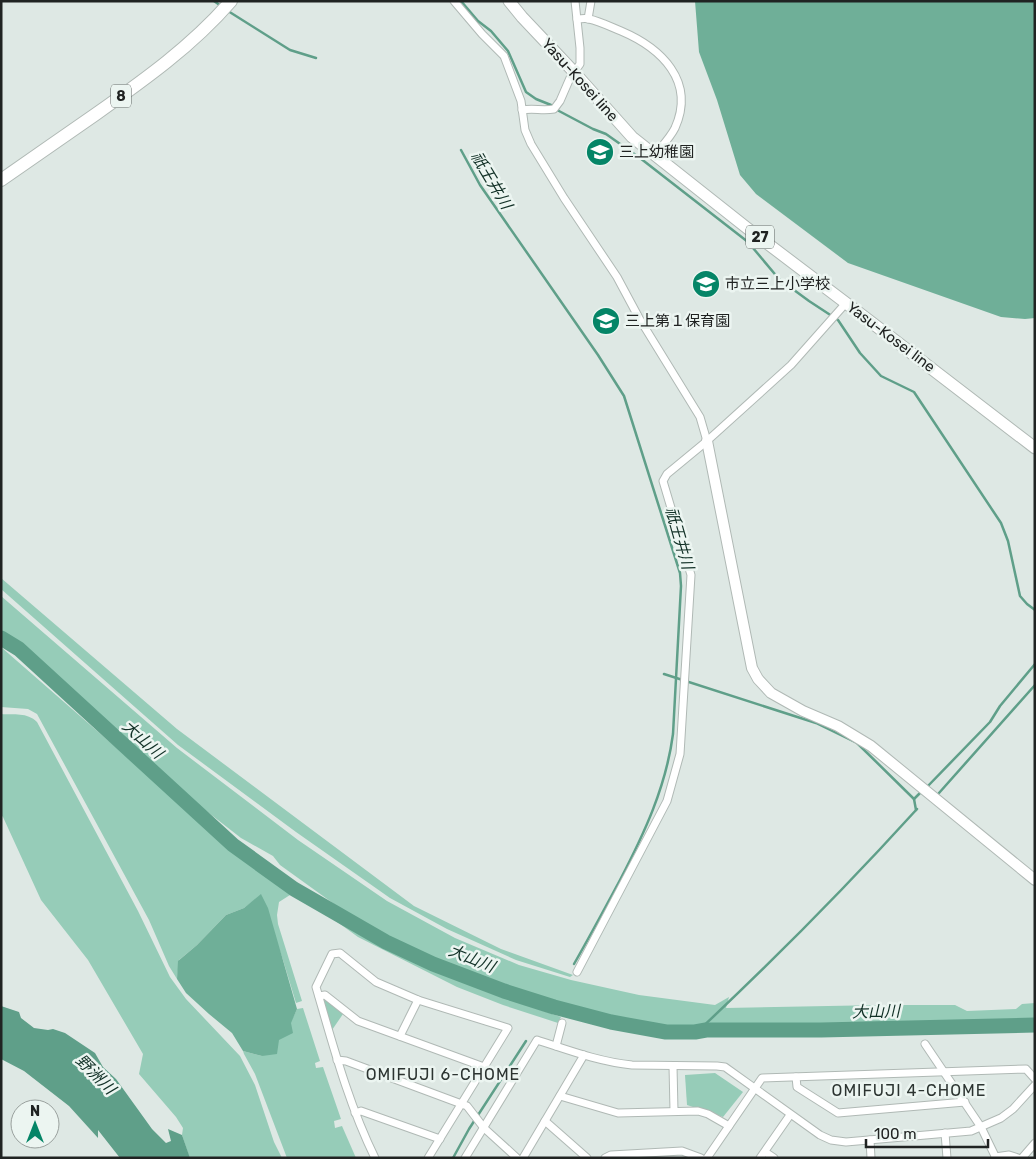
<svg xmlns="http://www.w3.org/2000/svg" width="1036" height="1159" font-family="Rubik,'Noto Sans JP',sans-serif">
  <style>
    .green { fill: #96ccb8 }
    .forest { fill: #6faf98 }
    .water { fill: #5f9f89 }
    .lines { fill: none; stroke-linecap: round; stroke-linejoin: round }
    .stream { stroke: #5f9f89; stroke-width: 2.5 }
    .river { stroke: #5f9f89; stroke-width: 15 }
    .street-casing { stroke: #b0b9b5; stroke-width: 9 }
    .secondary-casing { stroke: #b0b9b5; stroke-width: 12 }
    .primary-casing { stroke: #b0b9b5; stroke-width: 13 }
    .highway-casing { stroke: #b0b9b5; stroke-width: 14 }
    .street { stroke: #fff; stroke-width: 7 }
    .secondary { stroke: #fff; stroke-width: 10 }
    .primary { stroke: #fff; stroke-width: 11 }
    .highway { stroke: #fff; stroke-width: 12 }
    .labels { text-anchor: middle; stroke-width: 5; stroke-linejoin: round; paint-order: stroke }
    .shield { fill: #ecf5f1; stroke: #5d6260; stroke-width: 1 }
    .shield-label { font-size: 14px; font-weight: bold; fill: #202322 }
    .street-label { font-size: 15px; fill: #202322; stroke: #ecf5f1 }
    .poi-label { font-size: 15px; fill: #202322; stroke: #ecf5f1; text-anchor: start }
    .water-label { font-size: 16px; font-style: italic; fill: #113026; stroke: #ecf5f1 }
    .neighbourhood-label { font-size: 16px; letter-spacing: 1px; fill: #2c3431; stroke: #ecf5f1 }
  </style>
  <rect width="100%" height="100%" fill="#dee8e4"/>
  <g class="green">
    <polygon points="1,578 177,729 414,906 501,949 573,975 570,977 516,960 447,929 390,898 296,832 178,745 1,589"/>
    <polygon points="1,596 177,748 298,840 387,901 455,938 519,965 571,980 639,995 715,1005 729,997 726,1008 881,1005 955,1005 967,1011 1016,1009 1022,1004 1035,1003 1035,1029 792,1036 705,1036 590,1020 530,1003 465,978 390,941 348,914 280,865 273,856 241,838 123,746 1,643"/>
    <polygon points="1,647 151,778 358,929 415,961 490,993 561,1017 558,1023 503,1005 457,987 358,937 300,895 290,895 279,902 277,915 278,924 302,1001 296,1003 283,960 261,895 244,908 226,915 197,945 179,960 177,979 169,966 149,920 37,714 28,709 1,707"/>
    <path d="M 1,714 C 14,715 27,712 37,722 L 138,911 L 170,977 L 186,999 L 240,1056 L 255,1085 L 274,1142 L 282,1158 L 190,1158 L 189,1156 L 182,1135 L 183,1128 L 176,1117 L 139,1074 L 143,1054 L 88,960 L 41,900 L 3,817 L 1,815 Z"/>
    <polygon points="322,996 343,1014 332,1030"/>
    <path d="M 303,1008 L 320,1061 L 315,1063 L 316,1068 L 323,1067 L 341,1119 L 334,1121 L 335,1128 L 342,1126 L 356,1158 L 287,1158 L 255,1074 L 244,1054 L 243,1051 L 262,1056 C 278,1041 288,1029 297,1009 Z"/>
    <polygon points="715,1073 743,1092 723,1117 687,1105 685,1075"/>
  </g>
  <g class="forest">
    <polygon points="695,1 1035,1 1035,318 1025,319 1001,317 848,263 756,194 740,175 717,100 699,52"/>
    <polygon points="261,894 268,908 297,1009 291,1023 293,1033 279,1040 277,1054 262,1056 243,1051 232,1033 209,1014 186,993 177,979 178,961 197,945 226,915 244,908"/>
  </g>
  <polygon class="water" points="1,1006 19,1012 21,1018 34,1028 48,1030 53,1029 65,1033 95,1053 103,1067 116,1079 152,1129 166,1143 171,1141 168,1129 182,1135 190,1158 120,1158 98,1130 98,1138 69,1106 24,1071 1,1059"/>
  <g class="lines">
    <g class="stream">
      <polyline points="214,1 221,6"/>
      <polyline points="461,1 478,21 491,31 508,51 526,92 536,99 551,105 559,111 593,129 606,134 640,158 748,242 779,279 809,301 838,320 860,353 881,376 914,392 1001,523 1008,541 1020,596 1027,604 1035,610"/>
      <polyline points="228,11 290,50 316,58"/>
      <path d="M 461,150 L 480,185 L 598,355 L 624,396 L 680,573 L 681,586 L 673,734 C 666,787 644,834 620,880 C 605,908 590,936 574,964"/>
      <polyline points="664,674 816,723 857,743 914,799 916,810"/>
      <polyline points="926,788 990,722 1000,706 1035,664"/>
      <polyline points="939,793 1035,685"/>
      <polyline points="914,799 922,791"/>
      <path d="M 697,1032 C 774,960 847,886 917,809"/>
      <polyline points="453,1158 469,1129 526,1041"/>
    </g>
    <polyline class="river" points="1,638 19,649 233,845 294,889 386,942 433,964 504,991 554,1007 611,1022 666,1032 695,1032 706,1030 821,1030 1035,1025"/>
    <defs>
      <g id="street">
        <polyline points="454,1 482,34 504,56 521,101 525,130 531,144 564,198 617,277 639,318 700,417 707,441"/>
        <path d="M 577,19 C 581,19 585,18 589,19 C 599,21 611,27 621,31 C 661,48 696,81 675,128 C 670,138 661,147 654,156"/>
        <polyline points="588,19 591,1"/>
        <path d="M 522,110 C 533,108 543,111 554,109 L 560,101 L 570,78 L 580,64 L 580,48 L 575,1"/>
        <polyline points="577,972 667,801 680,754 691,575 663,481 667,474 707,441 791,365 846,303"/>
        <polyline points="319,996 325,995 358,1021 484,1067"/>
        <polyline points="400,1036 418,1000"/>
        <polyline points="925,1044 981,1127 996,1158"/>
        <polyline points="556,1046 562,1023"/>
        <polyline points="337,1060 346,1061 467,1106 484,1128 517,1158"/>
        <polyline points="673,1066 674,1111"/>
        <polyline points="796,1077 797,1087 838,1113 965,1102"/>
        <polyline points="560,1096 618,1113 698,1111 708,1114 729,1126"/>
        <polyline points="355,1113 361,1111 440,1139"/>
        <polyline points="545,1121 587,1158"/>
        <polyline points="945,1133 947,1158"/>
        <polyline points="870,1140 871,1158"/>
        <polyline points="765,1152 774,1158"/>
        <polyline points="995,1157 1009,1155 1018,1158"/>
        <path d="M 375,1158 C 348,1103 333,1045 316,987 L 332,954 L 340,953 L 376,982 L 418,1000 L 508,1028 L 428,1158"/>
        <path d="M 465,1158 L 537,1040 C 568,1050 600,1062 632,1065 L 717,1066 L 725,1067 L 820,1135 L 831,1140 L 846,1142 L 971,1131 L 1001,1118 L 1013,1109 L 1035,1085"/>
        <polyline points="523,1158 584,1055"/>
        <polyline points="605,1158 611,1155 682,1151 701,1158"/>
        <polyline points="707,1158 762,1078 1026,1069 1035,1079"/>
        <polyline points="760,1158 790,1115"/>
        <polyline points="1022,1158 1035,1143"/>
      </g>
      <polyline id="secondary" points="707,441 752,668 758,679 771,693 803,711 838,726 871,746 1035,880"/>
      <polyline id="primary" points="509,1 522,17 574,72 632,137 747,228 867,319 1035,448"/>
      <path id="highway" d="M 1,180 C 33,158 64,136 96,114 C 144,80 192,46 231,1"/>
    </defs>
    <use href="#street" class="street-casing"/>
    <use href="#secondary" class="secondary-casing"/>
    <use href="#primary" class="primary-casing"/>
    <use href="#highway" class="highway-casing"/>
    <use href="#street" class="street"/>
    <use href="#secondary" class="secondary"/>
    <use href="#primary" class="primary"/>
    <use href="#highway" class="highway"/>
  </g>
  <defs>
    <symbol id="school-disc" viewBox="-11 -11 22 22"><circle r="9.5" fill="#058567" stroke="#ecf5f1"/><path d="M0-5L7-2L0 1L-7-2ZM-4 1L0 2.5L4 1V4Q0 6-4 4Z" fill="#fff"/></symbol>
  </defs>
  <g fill-rule="evenodd">
    <use href="#school-disc" x="584" y="136" width="32" height="32"/>
    <use href="#school-disc" x="690" y="268" width="32" height="32"/>
    <use href="#school-disc" x="590" y="305" width="32" height="32"/>
  </g>
  <g class="labels">
    <g class="shield">
      <rect x="111" y="84.5" width="20" height="23" rx="4"/>
      <rect x="746" y="225.5" width="28" height="23" rx="4"/>
    </g>
    <g class="shield-label">
      <text x="121" y="101">8</text>
      <text x="760" y="242">27</text>
    </g>
    <g class="street-label">
      <text transform="translate(580 80) rotate(48)" y="5">Yasu-Kosei line</text>
      <text transform="translate(891 337) rotate(37)" y="5">Yasu-Kosei line</text>
    </g>
    <g class="poi-label">
      <text x="619" y="157">三上幼稚園</text>
      <text x="725" y="289">市立三上小学校</text>
      <text x="625" y="326">三上第１保育園</text>
    </g>
    <g class="water-label">
      <text transform="translate(492 180) rotate(59)" y="6">祇王井川</text>
      <text transform="translate(680 538) rotate(74)" y="6">祇王井川</text>
      <text transform="translate(143 739) rotate(42)" y="6">大山川</text>
      <text transform="translate(472 958) rotate(22)" y="6">大山川</text>
      <text transform="translate(876 1011) rotate(-1)" y="6">大山川</text>
      <text transform="translate(96 1074) rotate(45)" y="6">野洲川</text>
    </g>
    <g class="neighbourhood-label">
      <text x="443" y="1080">OMIFUJI 6-CHOME</text>
      <text x="909" y="1096">OMIFUJI 4-CHOME</text>
    </g>
  </g>
  <rect width="1036" height="1159" fill="none" stroke="#202322" stroke-width="5"/>
  <g transform="translate(35 1124)"><circle r="24" fill="#ecf5f1" stroke="#9aa19e"/>
  <path d="M0-4L9 19L0 12L-9 19Z" fill="#058567"/>
  <text y="-8" font-size="14" font-weight="bold" text-anchor="middle" fill="#202322">N</text>
  </g>
  <path d="M866 1139v8h122v-8" fill="none" stroke="#202322" stroke-width="2.5"/>
  <text x="874" y="1139" font-size="15" fill="#202322" stroke="#ecf5f1" stroke-width="4" paint-order="stroke">100 m</text>
</svg>
